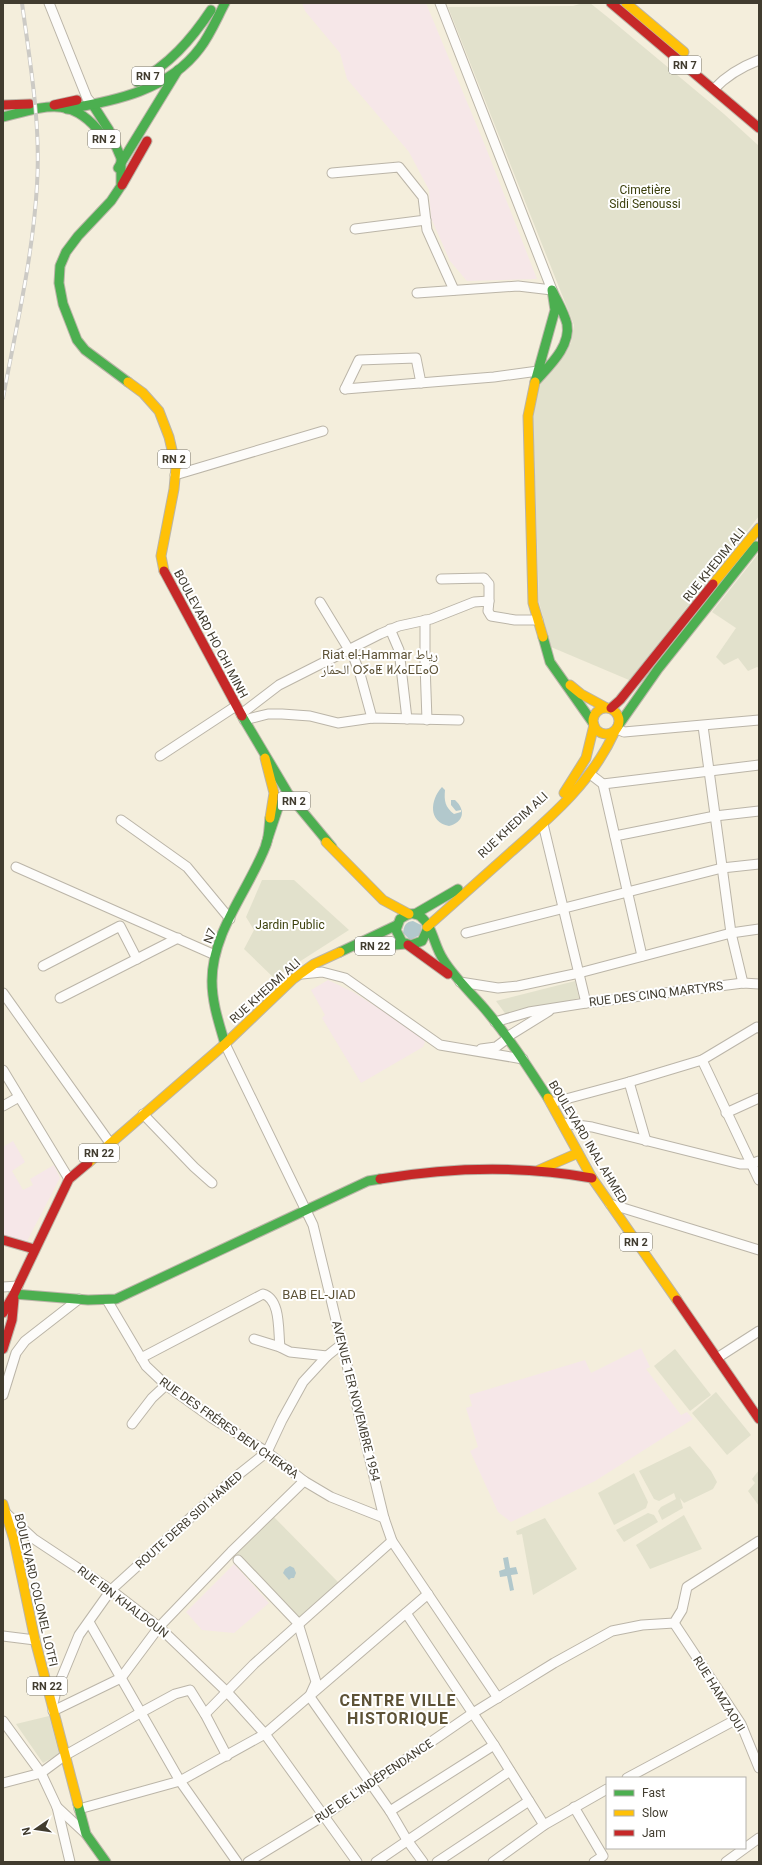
<svg xmlns="http://www.w3.org/2000/svg" width="762" height="1865" font-family="Roboto,'Noto Naskh Arabic','Noto Sans Tifinagh',sans-serif">
  <style>
    .education { fill: #f6e7e8 }
    .green { fill: #e2e1cc }
    .water { fill: #b2c8cc }
    .lines { fill: none; stroke-linecap: round; stroke-linejoin: round }
    .street-casing { stroke: #bbb5a8; stroke-width: 11 }
    .fast-casing { stroke: #bbb5a8; stroke-width: 11 }
    .slow-casing { stroke: #bbb5a8; stroke-width: 11 }
    .jam-casing { stroke: #bbb5a8; stroke-width: 11 }
    .street { stroke: #fdfcfa; stroke-width: 9 }
    .fast { stroke: #4caf50; stroke-width: 9 }
    .slow { stroke: #ffc107; stroke-width: 9 }
    .jam { stroke: #c62828; stroke-width: 9 }
    .rail-casing { stroke: #cccac5; stroke-width: 4 }
    .rail { stroke: #fff; stroke-width: 2.5; stroke-dasharray: 8; stroke-linecap: butt }
    .labels { text-anchor: middle; stroke-width: 4; stroke-linejoin: round; paint-order: stroke }
    .shield { fill: #fff; stroke: #7a766d; stroke-width: 1 }
    .shield-label { font-size: 11px; font-weight: bold; fill: #413c2f }
    .park-label { font-size: 12px; fill: #3c400c; stroke: #fff }
    .street-label { font-size: 12px; fill: #413c2f; stroke: #fff }
    .neighbourhood-label { font-size: 13px; fill: #5d5236; stroke: #fff }
    .district-label { font-size: 16px; font-weight: bold; letter-spacing: 1px; fill: #5d5236; stroke: #fff }
  </style>
  <rect width="100%" height="100%" fill="#f4eedc"/>
  <g class="education">
    <polygon points="302,3 426,3 486,148 537,279 467,281 450,261 431,218 429,190 409,152 347,79 340,53 305,11"/>
    <polygon points="328,980 353,992 424,1037 425,1042 423,1047 361,1083 322,1018 325,1015 311,990"/>
    <polygon points="13,1141 25,1162 12,1171 23,1190 33,1185 30,1179 54,1165 60,1178 26,1243 3,1235 3,1147"/>
    <polygon points="641,1348 650,1367 646,1369 681,1415 687,1412 693,1419 595,1481 511,1522 498,1512 470,1451 478,1447 466,1408 472,1406 469,1395 585,1360 591,1373"/>
    <polygon points="234,1564 269,1603 234,1633 202,1630 186,1612"/>
  </g>
  <g class="green">
    <polygon points="583,3 590,3 610,19 724,114 759,146 759,516 629,680 551,647 539,602 533,416 539,386 562,358 571,343 574,325 448,7 573,6"/>
    <polygon points="759,553 759,668 757,667 748,671 738,658 724,665 716,657 736,628 712,612"/>
    <polygon points="262,880 294,880 349,930 274,978 244,949 254,930 246,917"/>
    <polygon points="575,981 579,998 507,1016 496,1001"/>
    <polygon points="675,1349 711,1395 690,1411 654,1366"/>
    <polygon points="716,1392 751,1435 727,1455 692,1413"/>
    <polygon points="690,1446 711,1471 717,1482 713,1489 684,1503 680,1498 683,1508 662,1520 658,1511 661,1507 676,1499 674,1493 659,1501 654,1499 639,1471"/>
    <polygon points="759,1470 759,1506 748,1491 755,1483 752,1479"/>
    <polygon points="634,1473 648,1502 646,1508 614,1525 598,1493"/>
    <polygon points="648,1513 654,1515 658,1522 624,1542 616,1530"/>
    <polygon points="271,1514 339,1583 295,1625 229,1555"/>
    <polygon points="684,1515 702,1549 650,1569 636,1545"/>
    <polygon points="545,1518 577,1569 533,1595 522,1534 517,1535 516,1531"/>
    <polygon points="49,1716 59,1754 43,1763 16,1724"/>
  </g>
  <g class="water">
    <path d="M 442,787 L 445,790 C 444,801 445,807 454,814 L 461,812 L 461,810 L 456,811 L 451,805 L 451,800 L 455,800 C 466,810 464,822 449,826 C 428,822 430,800 442,787 Z"/>
    <path d="M 413,921 L 421,925 L 422,934 L 410,940 L 403,933 C 404,926 405,922 413,921 Z"/>
    <polygon points="508,1557 510,1568 516,1567 518,1574 511,1575 514,1590 510,1591 507,1576 500,1577 499,1571 505,1569 503,1558"/>
    <polygon points="290,1566 294,1568 296,1573 294,1578 291,1578 289,1580 283,1573 285,1569"/>
  </g>
  <g class="lines">
    <defs>
      <g id="street">
        <polyline points="49,3 87,98 93,105"/>
        <path d="M 714,89 C 727,75 741,67 759,60"/>
        <polyline points="332,173 399,167 423,197 427,230 454,290"/>
        <polyline points="355,229 426,220"/>
        <polyline points="417,293 518,286 552,290 440,3"/>
        <polyline points="345,389 494,377 538,371"/>
        <polyline points="345,389 359,360 416,358 421,383"/>
        <polyline points="175,475 323,431"/>
        <polyline points="441,579 484,578 489,584 489,601"/>
        <polyline points="320,602 354,658 360,674 372,718"/>
        <polyline points="425,620 425,664 427,720"/>
        <polyline points="390,629 399,650 407,719"/>
        <polyline points="241,714 279,685 380,634 399,626 431,619 474,602 489,601 488,611 491,616 515,620 538,620"/>
        <polyline points="244,720 268,714 282,714 310,716 338,723 372,718 459,720"/>
        <polyline points="703,726 731,933 743,983"/>
        <polyline points="617,729 624,732 759,720"/>
        <polyline points="160,756 236,706"/>
        <polyline points="590,774 603,784 642,956"/>
        <polyline points="603,784 759,765"/>
        <polyline points="121,820 187,867 230,919"/>
        <polyline points="543,824 586,1003"/>
        <polyline points="615,836 715,816 759,811"/>
        <polyline points="16,867 215,955"/>
        <polyline points="466,933 722,868 759,864"/>
        <polyline points="43,966 120,926 137,959"/>
        <polyline points="302,974 322,972 345,978 440,1045 523,1059"/>
        <polyline points="460,982 498,988 518,986 579,973 731,933 759,929"/>
        <polyline points="3,993 110,1143"/>
        <polyline points="60,998 178,938"/>
        <polyline points="495,1022 529,1012 586,1003 743,983 759,984"/>
        <polyline points="507,1037 549,1011"/>
        <polyline points="225,1044 313,1225 384,1518 392,1541 498,1698"/>
        <polyline points="481,1049 496,1047 508,1038"/>
        <polyline points="702,1060 759,1180"/>
        <polyline points="3,1070 69,1179"/>
        <polyline points="629,1082 646,1141"/>
        <polyline points="551,1103 629,1082 702,1060 757,1027 759,1028"/>
        <polyline points="3,1106 19,1097"/>
        <polyline points="726,1113 759,1098"/>
        <polyline points="143,1114 194,1167 212,1183"/>
        <polyline points="562,1123 592,1127 740,1164 751,1164 759,1161"/>
        <polyline points="610,1204 759,1250"/>
        <polyline points="3,1287 18,1286"/>
        <polyline points="107,1300 146,1366 166,1385 212,1418 267,1452 304,1481 331,1497 384,1518"/>
        <polyline points="254,1339 280,1347 290,1352 327,1356"/>
        <path d="M 141,1358 L 263,1294 C 281,1299 278,1331 280,1347"/>
        <polyline points="717,1358 759,1331"/>
        <polyline points="3,1395 16,1353 25,1341 79,1299"/>
        <polyline points="132,1424 152,1398 166,1385"/>
        <polyline points="7,1514 34,1539 111,1590 159,1627 227,1692 265,1734 357,1862"/>
        <polyline points="238,1560 298,1623 316,1682 311,1693"/>
        <polyline points="406,1613 494,1745 544,1825"/>
        <polyline points="89,1622 180,1781 237,1862"/>
        <polyline points="674,1623 741,1724 759,1768"/>
        <polyline points="3,1636 35,1640"/>
        <polyline points="310,1697 390,1811 407,1840 423,1862"/>
        <polyline points="53,1704 56,1691 79,1635 111,1590 233,1479 267,1452 282,1420 303,1382 327,1356 342,1344"/>
        <polyline points="53,1711 121,1678 159,1627 231,1552 304,1481"/>
        <polyline points="205,1714 254,1664 392,1541"/>
        <polyline points="3,1721 41,1773 57,1807 85,1833"/>
        <polyline points="627,1778 737,1719"/>
        <polyline points="3,1783 41,1773 64,1756 140,1713 175,1694 190,1690 205,1714 227,1756"/>
        <polyline points="57,1807 70,1862"/>
        <polyline points="574,1807 603,1856 594,1862"/>
        <polyline points="79,1809 180,1781 265,1734 428,1594"/>
        <polyline points="390,1811 494,1745"/>
        <polyline points="248,1862 325,1815 473,1713 554,1663 612,1631 642,1625 674,1623 682,1610 687,1587 759,1541"/>
        <polyline points="376,1862 510,1771"/>
        <polyline points="437,1862 529,1801"/>
        <polyline points="493,1862 544,1825 607,1789"/>
        <polyline points="726,1862 759,1838"/>
      </g>
      <g id="fast">
        <path d="M 137,82 C 169,65 191,40 211,10"/>
        <polyline points="93,105 109,130 121,158 121,186 111,201 78,236 66,252 60,266 59,283 63,304 77,340 85,350 128,382"/>
        <path d="M 67,109 C 115,101 169,90 200,48 C 210,35 217,18 225,3"/>
        <path d="M 3,117 C 46,106 72,95 102,135"/>
        <polyline points="118,168 178,70"/>
        <path d="M 552,290 C 557,301 564,312 567,324 C 571,347 548,367 535,382 L 555,310 Z"/>
        <polyline points="543,637 550,662 593,723"/>
        <polyline points="242,716 289,795 332,847"/>
        <polyline points="618,726 658,669 756,546"/>
        <polyline points="266,844 279,805 289,795"/>
        <polyline points="415,914 458,889"/>
        <path d="M 428,928 L 422,941 L 411,945 L 402,942 L 396,930 L 400,919 C 407,915 412,911 420,916 C 433,926 434,946 443,959 C 454,977 470,992 484,1008 C 508,1036 528,1067 548,1098"/>
        <polyline points="358,948 406,944"/>
        <polyline points="340,952 397,925"/>
        <path d="M 225,1044 C 219,1023 212,1003 212,981 C 212,931 249,890 266,845 C 269,837 269,826 270,818"/>
        <polyline points="14,1294 88,1300 116,1299 368,1181 380,1179"/>
        <polyline points="78,1804 86,1834 106,1862"/>
      </g>
      <g id="slow">
        <polyline points="626,3 684,52"/>
        <polyline points="128,382 143,393 159,411 169,437 176,467 174,489 161,556 164,571"/>
        <polyline points="535,382 528,416 533,603 543,637"/>
        <polyline points="713,584 759,528"/>
        <polyline points="570,685 581,694 605,707"/>
        <circle cx="606" cy="721" r="13"/>
        <polyline points="265,758 274,793 270,818"/>
        <polyline points="564,793 586,758 594,725"/>
        <polyline points="326,842 383,900 409,914"/>
        <path d="M 427,927 C 455,902 483,877 511,852 C 552,816 592,782 615,731"/>
        <polyline points="548,1098 592,1178 677,1300"/>
        <polyline points="88,1163 225,1044 293,979 314,964 340,952"/>
        <polyline points="539,1170 578,1153"/>
        <polyline points="3,1504 14,1540 35,1640 78,1804"/>
      </g>
      <g id="jam">
        <polyline points="611,3 759,128"/>
        <polyline points="3,105 30,104"/>
        <polyline points="54,105 77,100"/>
        <polyline points="122,185 147,141"/>
        <polyline points="164,571 242,716"/>
        <polyline points="611,708 620,700 713,584"/>
        <polyline points="408,945 448,974"/>
        <path d="M 380,1179 C 451,1167 521,1165 592,1178"/>
        <polyline points="3,1240 34,1249"/>
        <polyline points="677,1300 759,1419"/>
        <polyline points="3,1313 14,1294 69,1179 88,1163"/>
        <polyline points="3,1349 12,1320 14,1299"/>
      </g>
    </defs>
    <use href="#street" class="street-casing"/>
    <use href="#fast" class="fast-casing"/>
    <use href="#slow" class="slow-casing"/>
    <use href="#jam" class="jam-casing"/>
    <use href="#street" class="street"/>
    <use href="#fast" class="fast"/>
    <use href="#slow" class="slow"/>
    <use href="#jam" class="jam"/>
    <defs>
      <path id="rail" d="M 3,398 C 16,328 33,256 37,185 C 41,124 30,63 22,3"/>
    </defs>
    <use href="#rail" class="rail-casing"/>
    <use href="#rail" class="rail"/>
  </g>
  <g class="labels">
    <g class="shield">
      <rect x="669" y="56" width="32" height="18" rx="3"/>
      <rect x="132" y="67" width="32" height="18" rx="3"/>
      <rect x="88" y="130" width="32" height="18" rx="3"/>
      <rect x="158" y="450" width="32" height="18" rx="3"/>
      <rect x="278" y="792" width="32" height="18" rx="3"/>
      <rect x="355" y="937" width="40" height="18" rx="3"/>
      <rect x="79" y="1144" width="40" height="18" rx="3"/>
      <rect x="620" y="1233" width="32" height="18" rx="3"/>
      <rect x="27" y="1677" width="40" height="18" rx="3"/>
    </g>
    <g class="shield-label">
      <text x="685" y="69">RN 7</text>
      <text x="148" y="80">RN 7</text>
      <text x="104" y="143">RN 2</text>
      <text x="174" y="463">RN 2</text>
      <text x="294" y="805">RN 2</text>
      <text x="375" y="950">RN 22</text>
      <text x="99" y="1157">RN 22</text>
      <text x="636" y="1246">RN 2</text>
      <text x="47" y="1690">RN 22</text>
    </g>
    <g class="park-label">
      <text x="645" y="194">Cimetière<tspan x="645" dy="14">Sidi Senoussi</tspan></text>
      <text x="290" y="929">Jardin Public</text>
    </g>
    <g class="street-label">
      <text transform="translate(714 565) rotate(-51)" y="4">RUE KHEDIM ALI</text>
      <text transform="translate(211 634) rotate(62)" y="4">BOULEVARD HO CHI MINH</text>
      <text transform="translate(513 825) rotate(-43)" y="4">RUE KHEDIM ALI</text>
      <text transform="translate(210 936) rotate(-69)" y="4">N7</text>
      <text transform="translate(265 991) rotate(-42)" y="4">RUE KHEDMI ALI</text>
      <text transform="translate(656 994) rotate(-7)" y="4">RUE DES CINQ MARTYRS</text>
      <text transform="translate(588 1142) rotate(59)" y="4">BOULEVARD INAL AHMED</text>
      <text transform="translate(356 1401) rotate(76)" y="4">AVENUE 1ER NOVEMBRE 1954</text>
      <text transform="translate(229 1428) rotate(35)" y="4">RUE DES FRÉRES BEN CHEKRA</text>
      <text transform="translate(189 1520) rotate(-42)" y="4">ROUTE DERB SIDI HAMED</text>
      <text transform="translate(36 1590) rotate(77)" y="4">BOULEVARD COLONEL LOTFI</text>
      <text transform="translate(123 1602) rotate(37)" y="4">RUE IBN KHALDOUN</text>
      <text transform="translate(719 1694) rotate(58)" y="4">RUE HAMZAOUI</text>
      <text transform="translate(374 1781) rotate(-34)" y="4">RUE DE L'INDÉPENDANCE</text>
    </g>
    <g class="neighbourhood-label">
      <text x="380" y="659">Riat el-Hammar رياط<tspan x="380" dy="15">الحمّار ⵔⵢⴰⵟ ⵍⵃⴰⵎⵎⴰⵔ</tspan></text>
      <text x="319" y="1299">BAB EL-JIAD</text>
    </g>
    <g class="district-label">
      <text x="398" y="1706">CENTRE VILLE<tspan x="398" dy="18">HISTORIQUE</tspan></text>
    </g>
  </g>
  <rect width="762" height="1865" fill="none" stroke="#413c2f" stroke-width="8"/>
  <rect x="606" y="1777" width="140" height="72" fill="#ffffff" stroke="#b3b1ac"/>
  <rect x="614" y="1790" width="20" height="6" fill="#4caf50" stroke="#b3b1ac"/>
  <text x="642" y="1797" font-size="12" fill="#413c2f">Fast</text>
  <rect x="614" y="1810" width="20" height="6" fill="#ffc107" stroke="#b3b1ac"/>
  <text x="642" y="1817" font-size="12" fill="#413c2f">Slow</text>
  <rect x="614" y="1830" width="20" height="6" fill="#c62828" stroke="#b3b1ac"/>
  <text x="642" y="1837" font-size="12" fill="#413c2f">Jam</text>
  <g transform="translate(36 1829) rotate(257)" stroke="#ffffff" stroke-width="3" paint-order="stroke">
  <path d="M0-3L7 15L0 10L-7 15Z" fill="#413c2f"/>
  <text y="-6" font-size="11" font-weight="bold" text-anchor="middle" fill="#413c2f">N</text>
  </g>
</svg>
